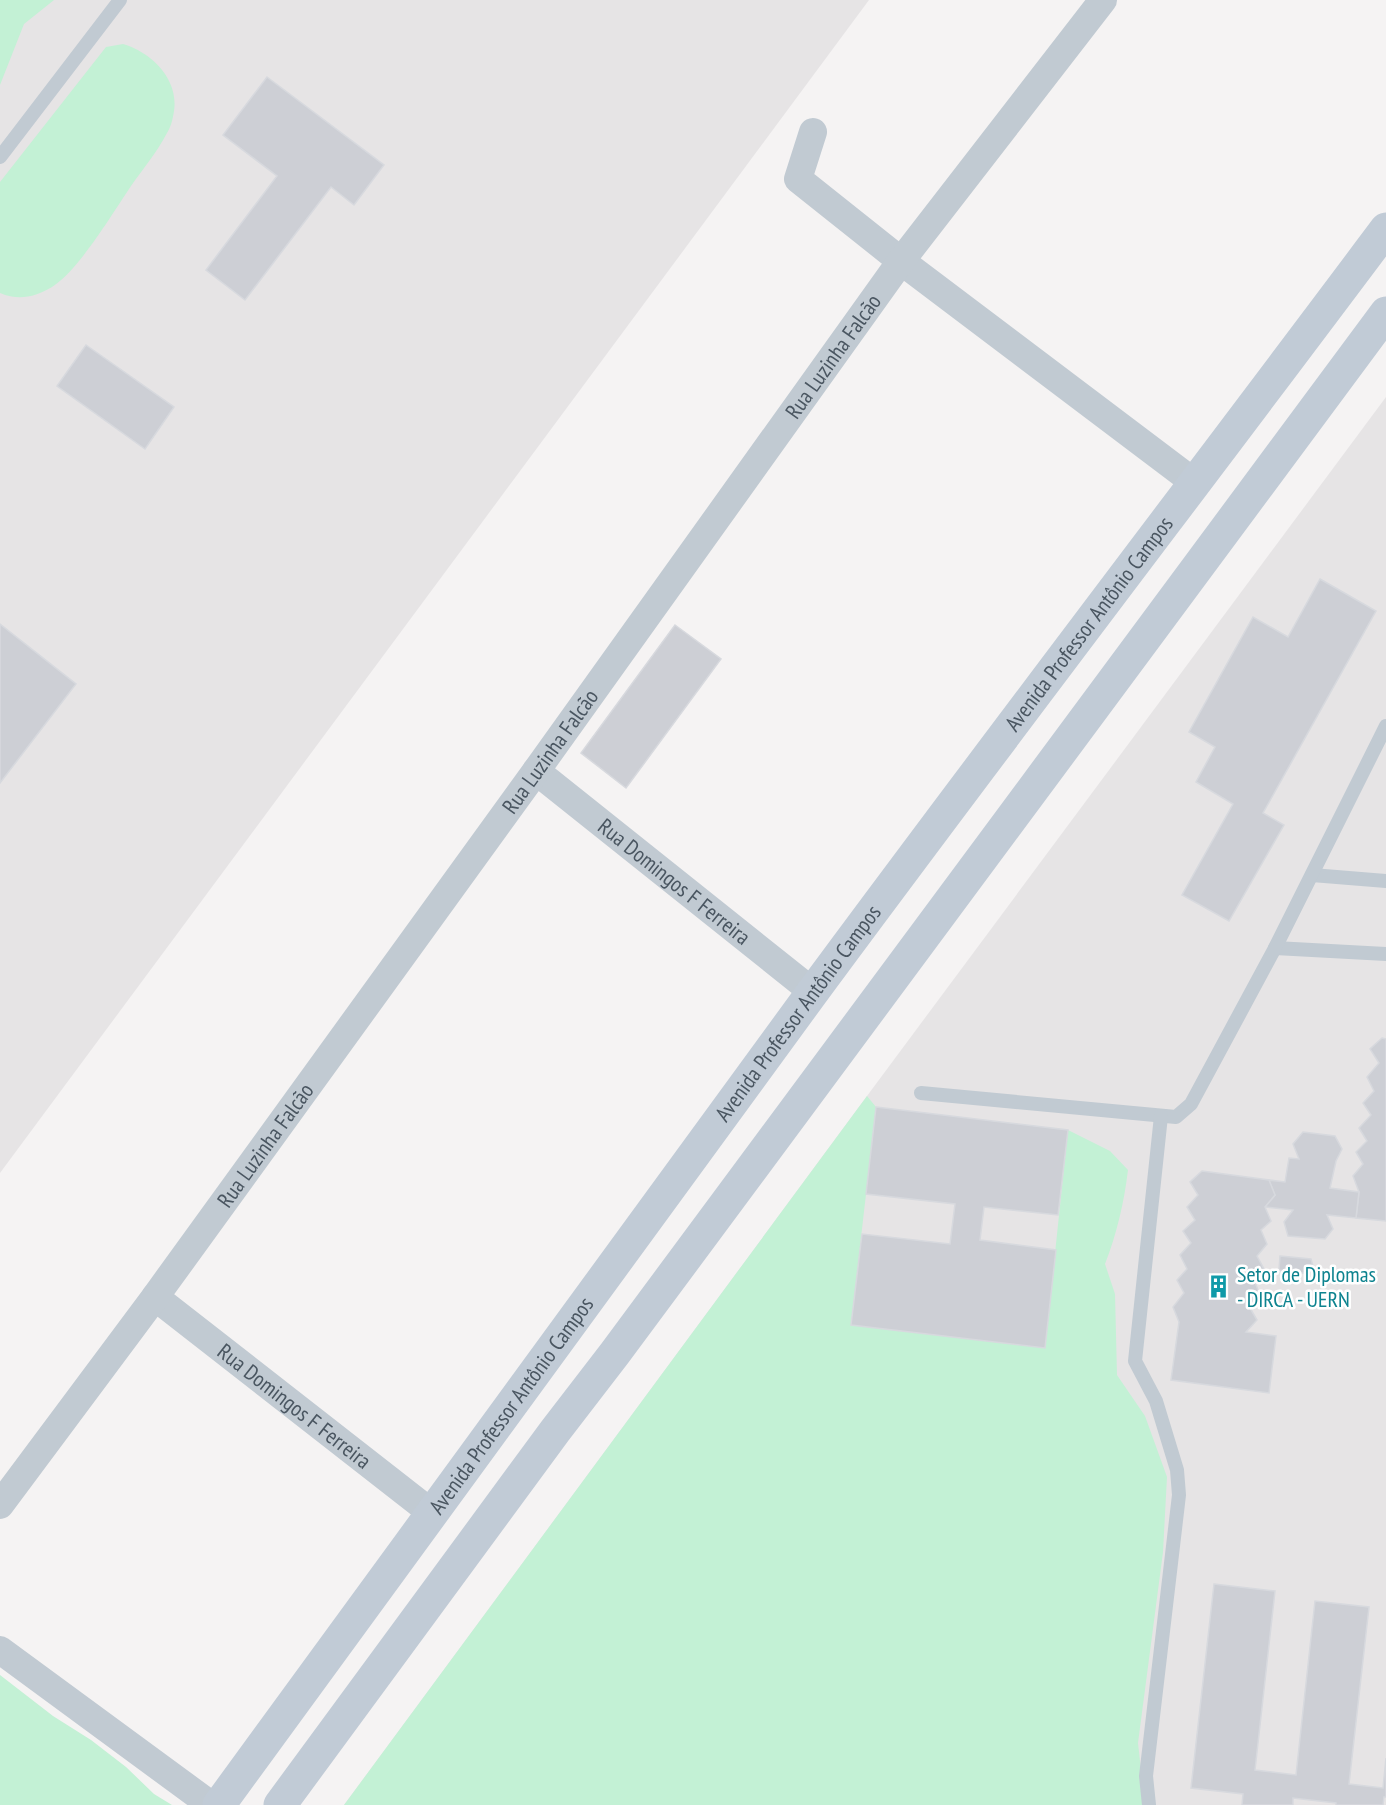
<svg xmlns="http://www.w3.org/2000/svg" width="1386" height="1805" font-family="'PT Sans Narrow',sans-serif">
  <style>
    .education { fill: #e6e4e5 }
    .green { fill: #c3f1d5 }
    .building { fill: #cdcfd5; stroke: #d7d9de; stroke-width: 1.5 }
    .lines { fill: none; stroke-linecap: round; stroke-linejoin: round }
    .lane { stroke: #c1cad2; stroke-width: 14 }
    .street { stroke: #c1cad2; stroke-width: 28 }
    .secondary { stroke: #c1cbd6; stroke-width: 33 }
    .labels { text-anchor: middle; stroke-width: 5; stroke-linejoin: round; paint-order: stroke }
    .street-label { font-size: 22px; fill: #4a5661; stroke: #fff }
    .culture-label { font-size: 22px; fill: #0d838f; stroke: #fff; text-anchor: start }
  </style>
  <rect width="100%" height="100%" fill="#f5f3f3"/>
  <g class="education">
    <polygon points="0,0 869,0 0,1173"/>
    <polygon points="1386,397 1386,1805 344,1805 867,1096"/>
  </g>
  <g class="green">
    <polygon points="0,0 54,0 24,24 0,85"/>
    <path d="M 123,44 C 151,52 179,79 174,111 C 173,118 171,127 167,133 C 157,152 143,169 131,186 C 112,214 79,270 52,287 C 35,297 19,301 0,293 L 0,182 L 106,47 Z"/>
    <path d="M 867,1096 L 876,1107 L 851,1325 L 1045,1348 L 1068,1130 L 1110,1151 L 1128,1170 C 1124,1203 1117,1233 1105,1264 L 1115,1294 L 1117,1375 L 1145,1416 L 1167,1477 L 1163,1552 L 1138,1743 L 1145,1805 L 344,1805 Z"/>
    <polygon points="0,1675 53,1716 91,1740 126,1767 154,1794 172,1805 0,1805"/>
  </g>
  <g class="building">
    <polygon points="267,77 384,165 354,205 331,187 245,300 206,270 277,176 223,135"/>
    <polygon points="86,345 174,407 145,449 57,386"/>
    <polygon points="1320,579 1376,611 1263,813 1284,825 1229,921 1182,895 1233,804 1196,782 1215,747 1189,732 1253,617 1288,637"/>
    <polygon points="0,624 76,684 0,783"/>
    <polygon points="675,625 721,659 626,788 581,753"/>
    <polygon points="1382,1038 1386,1039 1386,1221 1356,1218 1359,1192 1353,1176 1363,1164 1356,1152 1367,1141 1359,1128 1371,1115 1363,1103 1374,1091 1367,1077 1379,1063 1370,1049"/>
    <polygon points="876,1107 1068,1130 1058,1215 984,1207 980,1240 1056,1250 1045,1348 851,1325 862,1234 950,1244 955,1204 866,1194"/>
    <polygon points="1303,1132 1335,1136 1342,1149 1336,1161 1330,1188 1359,1192 1356,1218 1327,1215 1333,1229 1325,1239 1288,1236 1284,1222 1293,1210 1265,1207 1275,1195 1269,1180 1285,1182 1289,1158 1299,1159 1293,1144"/>
    <polygon points="1202,1171 1269,1180 1275,1195 1265,1207 1271,1221 1261,1230 1267,1244 1257,1256 1264,1269 1254,1280 1260,1295 1250,1308 1257,1320 1246,1332 1276,1336 1269,1393 1171,1380 1179,1322 1173,1307 1184,1293 1177,1280 1187,1269 1180,1255 1191,1243 1183,1231 1195,1220 1187,1207 1198,1195 1190,1182"/>
    <polygon points="1280,1256 1311,1259 1313,1266 1309,1274 1279,1270"/>
    <polygon points="1214,1584 1275,1591 1255,1770 1296,1775 1315,1601 1369,1607 1349,1784 1383,1788 1386,1758 1386,1797 1384,1797 1383,1805 1336,1805 1336,1803 1293,1798 1293,1805 1242,1805 1243,1794 1191,1788"/>
  </g>
  <g class="lines">
    <g class="lane">
      <polyline points="0,157 120,0"/>
      <polyline points="1312,875 1386,881"/>
      <polyline points="1275,948 1386,954"/>
      <polyline points="921,1093 1176,1117 1191,1104 1275,948 1386,726"/>
      <polyline points="1149,1805 1146,1776 1179,1495 1177,1470 1156,1401 1135,1361 1161,1116"/>
    </g>
    <g class="street">
      <polyline points="813,132 798,179 901,261 1195,483"/>
      <path id="s1" d="M 536,771 L 813,992"/>
      <path id="s2" d="M 155,1297 L 433,1514"/>
      <path id="s3" d="M 0,1505 L 155,1297 L 536,771 L 901,261 L 1103,0"/>
      <polyline points="0,1650 211,1805"/>
    </g>
    <g class="secondary">
      <path id="s4" d="M 219,1805 C 418,1535 613,1263 812,993 C 1001,737 1195,484 1386,229"/>
      <polyline points="280,1805 555,1431 615,1353 1386,313"/>
    </g>
  </g>
  <defs>
    <symbol id="building-bare" viewBox="-9 -9 18 18"><path d="M-4-6H4V6H1V3H-1V6H-4ZM-2.5-4.3h1.7v1.8h-1.7ZM.8-4.3h1.7v1.8H.8ZM-2.5-1h1.7V.8h-1.7ZM.8-1h1.7V.8H.8Z" fill="#0f9aa8" stroke="#fff" stroke-width="2.5" paint-order="stroke"/></symbol>
  </defs>
  <g fill-rule="evenodd">
    <use href="#building-bare" x="1202" y="1270" width="33" height="33"/>
  </g>
  <g class="labels">
    <g class="street-label">
      <text dy="8" stroke="none"><textPath href="#s3" startOffset="1419">Rua Luzinha Falcão</textPath></text>
      <text dy="8" stroke="none"><textPath href="#s4" startOffset="1467">Avenida Professor Antônio Campos</textPath></text>
      <text dy="8" stroke="none"><textPath href="#s3" startOffset="933">Rua Luzinha Falcão</textPath></text>
      <text dy="8" stroke="none"><textPath href="#s1" startOffset="177">Rua Domingos F Ferreira</textPath></text>
      <text dy="8" stroke="none"><textPath href="#s4" startOffset="981">Avenida Professor Antônio Campos</textPath></text>
      <text dy="8" stroke="none"><textPath href="#s3" startOffset="447">Rua Luzinha Falcão</textPath></text>
      <text dy="8" stroke="none"><textPath href="#s2" startOffset="177">Rua Domingos F Ferreira</textPath></text>
      <text dy="8" stroke="none"><textPath href="#s4" startOffset="495">Avenida Professor Antônio Campos</textPath></text>
    </g>
    <g class="culture-label">
      <text x="1237" y="1282">Setor de Diplomas<tspan x="1237" dy="25">- DIRCA - UERN</tspan></text>
    </g>
  </g>
</svg>
